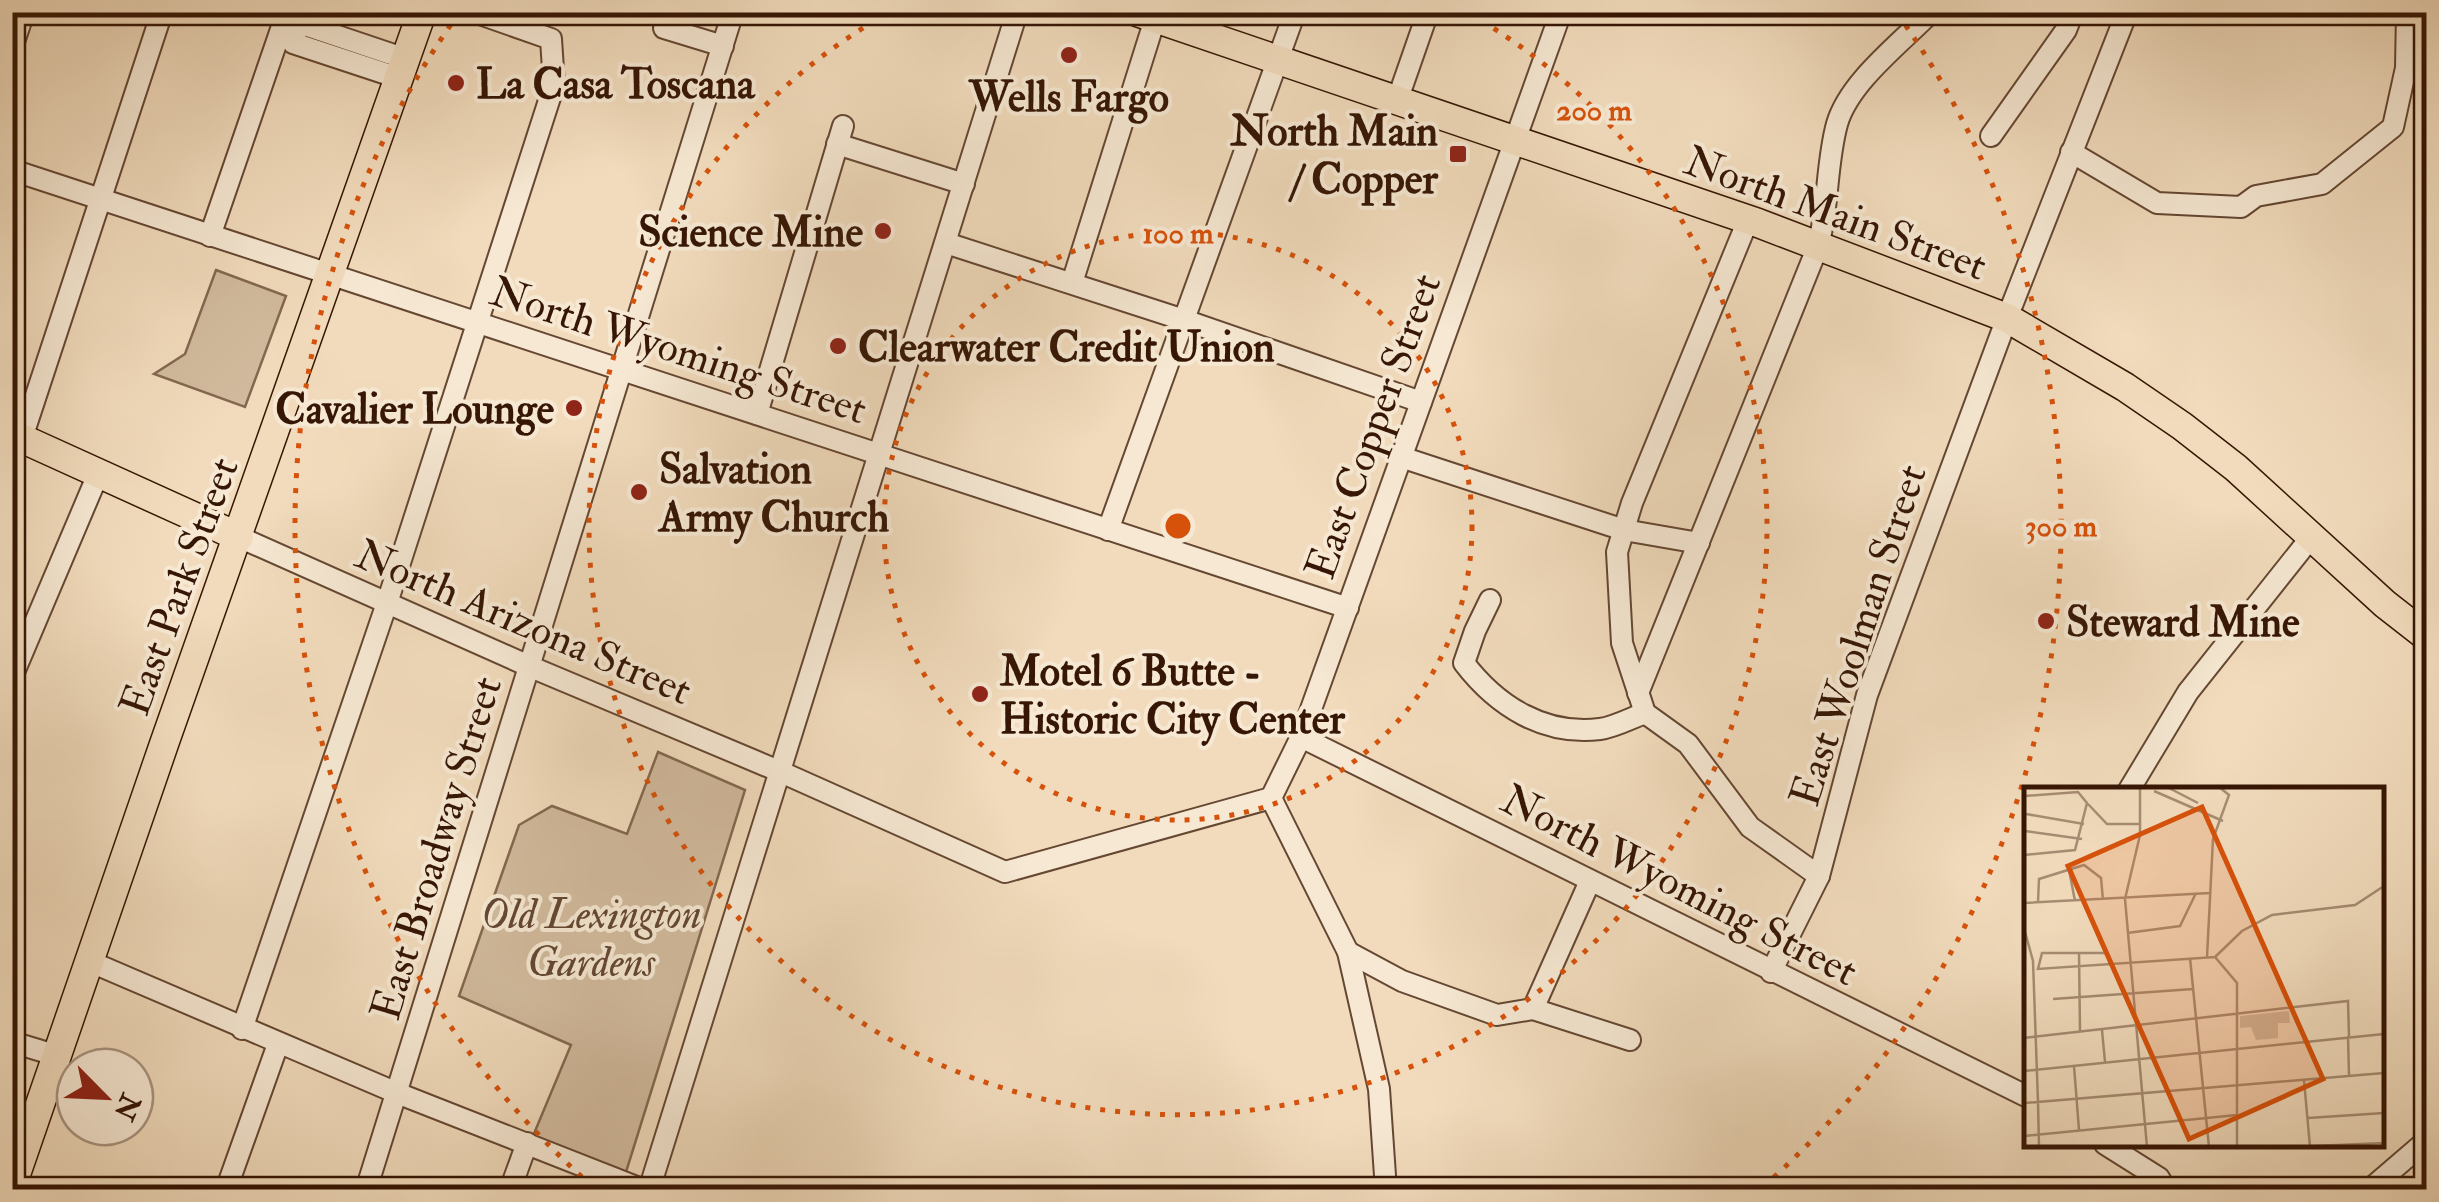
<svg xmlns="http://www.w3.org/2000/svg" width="2439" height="1202" font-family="'IM FELL Double Pica',serif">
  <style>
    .green { fill: #d1ba9d; stroke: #846850; stroke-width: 2.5 }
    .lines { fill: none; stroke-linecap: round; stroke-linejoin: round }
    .minor-casing { stroke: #654732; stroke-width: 24 }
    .major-casing { stroke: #361604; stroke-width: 31 }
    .minor { stroke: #f6e8d3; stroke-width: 20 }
    .major { stroke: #f1dbbc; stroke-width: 28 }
    .ring { fill: none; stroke: #d6520b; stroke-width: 5; stroke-dasharray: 5 10 }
    .poi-dot { fill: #8f2418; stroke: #f6e8d3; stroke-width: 4 }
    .labels { text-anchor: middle; stroke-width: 8; stroke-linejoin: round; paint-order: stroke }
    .poi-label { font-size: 42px; font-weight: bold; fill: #361604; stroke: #f6e8d3; text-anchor: start }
    .street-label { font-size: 42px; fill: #361604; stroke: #f6e8d3 }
    .park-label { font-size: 42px; font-style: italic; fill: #644732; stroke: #f6e8d3 }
    .inset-road { fill: none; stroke: #a68c72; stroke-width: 2.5 }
    .view { fill: #d6520b; fill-opacity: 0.15; stroke: #d6520b; stroke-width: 5 }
    .inset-edge { fill: none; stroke: #361604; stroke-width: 5 }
    .centre { fill: #d6520b; stroke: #f6e8d3; stroke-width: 5 }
    .ring-label { font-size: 30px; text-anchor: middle; font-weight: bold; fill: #d6520b; stroke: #f6e8d3; stroke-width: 8; stroke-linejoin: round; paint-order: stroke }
  </style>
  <rect width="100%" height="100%" fill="#f1dbbc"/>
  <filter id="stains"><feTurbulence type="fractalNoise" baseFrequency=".002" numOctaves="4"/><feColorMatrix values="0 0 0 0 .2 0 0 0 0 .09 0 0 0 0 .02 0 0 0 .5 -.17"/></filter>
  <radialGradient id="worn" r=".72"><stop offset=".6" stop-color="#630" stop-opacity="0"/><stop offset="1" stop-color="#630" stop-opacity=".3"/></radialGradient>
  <g class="green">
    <polygon points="216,270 286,296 245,407 154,374 185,354"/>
    <polygon points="658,752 745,790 626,1172 533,1136 571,1045 459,996 519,825 552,806 627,834"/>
  </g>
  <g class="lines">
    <defs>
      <g id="minor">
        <polyline points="302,13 299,23 406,59"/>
        <polyline points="664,28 723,46"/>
        <polyline points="296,33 293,43 399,78"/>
        <polyline points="12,48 24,12"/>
        <polyline points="1397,101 1428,12"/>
        <polyline points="1991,136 2066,30 2073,12"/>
        <polyline points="837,144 964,184"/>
        <polyline points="2071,152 2157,203 2241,207 2256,196 2322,184 2393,127 2406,68 2407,12"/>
        <polyline points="12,170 1348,608"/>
        <polyline points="1748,220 1632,503 1617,552 1622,643 1645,713 1688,744 1750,827 1819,876"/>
        <polyline points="210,236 287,12"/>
        <polyline points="946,243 1184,320 1421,402"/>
        <polyline points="1072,283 1155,19"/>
        <polyline points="757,414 843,126"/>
        <polyline points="22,438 162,12"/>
        <polyline points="1401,457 1624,530 1699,543"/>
        <polyline points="1108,530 1295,12"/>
        <polyline points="239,537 531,667 781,772 1005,872 1271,798 1301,737 1561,12"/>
        <path d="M 1490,600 L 1475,631 L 1464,663 C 1497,706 1544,736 1600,729 C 1615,727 1631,718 1645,713"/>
        <polyline points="12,677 99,472"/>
        <path d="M 1638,693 L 1818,246 C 1829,206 1826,164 1837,124 C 1849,82 1901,43 1931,12"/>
        <polyline points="1301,737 2026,1096"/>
        <polyline points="2129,790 2188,692 2312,536"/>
        <polyline points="1271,798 1348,952 1379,1089 1386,1190"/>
        <polyline points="1348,952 1402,981 1497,1015 1533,1009 1590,881"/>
        <polyline points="91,962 397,1093 644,1190"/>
        <polyline points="1771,972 1819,876 1867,695 2007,318 2127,12"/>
        <polyline points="1533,1009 1630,1040"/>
        <polyline points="242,1029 387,603 554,85 551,39 474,12"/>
        <polyline points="12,1042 58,1056"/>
        <polyline points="2105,1144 2159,1178 2166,1190"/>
        <polyline points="226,1190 278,1044"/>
        <polyline points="366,1190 733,12"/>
        <polyline points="510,1190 527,1143"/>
        <polyline points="649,1190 1017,12"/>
        <polyline points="2369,1190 2426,1141"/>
      </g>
      <g id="major">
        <polyline points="1137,12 1758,223 2007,318 2125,387 2182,426 2236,468 2385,604 2426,636"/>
        <polyline points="12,434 239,537"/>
        <polyline points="12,1186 164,744 422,12"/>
      </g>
    </defs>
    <use href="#minor" class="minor-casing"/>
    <use href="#major" class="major-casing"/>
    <use href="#minor" class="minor"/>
    <use href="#major" class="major"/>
  </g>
  <g class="ring">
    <circle cx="1178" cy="526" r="294"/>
    <path d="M1468 13A589 589 0 1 1 888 13"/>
    <path d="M593 1187A883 883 0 0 1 459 13M1897 13A883 883 0 0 1 1763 1187"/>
  </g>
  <g class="poi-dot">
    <circle cx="1069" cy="55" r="10"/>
    <circle cx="456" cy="83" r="10"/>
    <rect x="1448" y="144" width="20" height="20" rx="5"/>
    <circle cx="883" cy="231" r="10"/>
    <circle cx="838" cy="346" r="10"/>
    <circle cx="574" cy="408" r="10"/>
    <circle cx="639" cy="492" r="10"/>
    <circle cx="2046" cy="621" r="10"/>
    <circle cx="980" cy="694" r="10"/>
  </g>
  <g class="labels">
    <g class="poi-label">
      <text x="476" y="98">La Casa Toscana</text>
      <text x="1069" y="111" text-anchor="middle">Wells Fargo</text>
      <text x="1438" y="145" text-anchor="end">North Main<tspan x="1438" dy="48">/ Copper</tspan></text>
      <text x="863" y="246" text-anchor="end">Science Mine</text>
      <text x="858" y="361">Clearwater Credit Union</text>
      <text x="554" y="423" text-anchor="end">Cavalier Lounge</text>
      <text x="659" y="483">Salvation<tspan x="659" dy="48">Army Church</tspan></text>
      <text x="2066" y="636">Steward Mine</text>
      <text x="1000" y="685">Motel 6 Butte -<tspan x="1000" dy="48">Historic City Center</tspan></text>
    </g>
    <g class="street-label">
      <text transform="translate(1836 212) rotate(20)" y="15">North Main Street</text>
      <text transform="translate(679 349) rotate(18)" y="15">North Wyoming Street</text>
      <text transform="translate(1372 426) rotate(-70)" y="15">East Copper Street</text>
      <text transform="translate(178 586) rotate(-70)" y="15">East Park Street</text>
      <text transform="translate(524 621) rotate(23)" y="15">North Arizona Street</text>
      <text transform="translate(1857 635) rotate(-72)" y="15">East Woolman Street</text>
      <text transform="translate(435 848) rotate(-73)" y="15">East Broadway Street</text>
      <text transform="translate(1680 884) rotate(27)" y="15">North Wyoming Street</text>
    </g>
    <g class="park-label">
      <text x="591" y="928">Old Lexington<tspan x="591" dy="48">Gardens</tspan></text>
    </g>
  </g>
  <g transform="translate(2024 787)">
    <rect width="360" height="360" fill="#f1dbbc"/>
    <path d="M 265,224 L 266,236 L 254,236 L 254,251 L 232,253 L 227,240 L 216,241 L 216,229 Z" fill="#d1ba9d"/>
    <path class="inset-road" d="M 116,0 L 116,48 L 101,112 L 123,360M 143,0 L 174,16M 130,4 L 199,34M 0,9 L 54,5 L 63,16 L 51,63 L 0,68M 0,15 L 0,68M 64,17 L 83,37 L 116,37M 2,27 L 60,37M 1,44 L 58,52M 45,83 L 51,114M 14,115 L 15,92 L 60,78 L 77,91 L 79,113M 0,116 L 186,106M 0,141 L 9,174 L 14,315 L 0,316M 103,146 L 156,139 L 172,106M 81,166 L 18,166 L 14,182 L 191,170 L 213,196 L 213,298M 55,167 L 56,244M 183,170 L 189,52 L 205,8 L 195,0M 191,170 L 218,144 L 248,128 L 331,118 L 360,99M 166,171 L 185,360M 29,212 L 169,202M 78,243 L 81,275M 324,249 L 325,289M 0,251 L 324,214 L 325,249M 50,279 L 55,343M 0,284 L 360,247M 280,293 L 286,360M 284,331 L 360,326M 0,349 L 213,328M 15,360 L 14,315 L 360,286M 213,360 L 213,298M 266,360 L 360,356"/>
    <path class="view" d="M 178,20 L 299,292 L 165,352 L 44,79 Z"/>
    <rect width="360" height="360" class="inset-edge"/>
  </g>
  <circle cx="1178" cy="526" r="15" class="centre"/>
  <g class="ring-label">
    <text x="1594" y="120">200 m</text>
    <text x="1178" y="243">100 m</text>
    <text x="2061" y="536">300 m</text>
  </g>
  <rect width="2439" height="1202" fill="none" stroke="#f1dbbc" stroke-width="50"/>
  <rect x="15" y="15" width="2409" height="1172" fill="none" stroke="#361604" stroke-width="5"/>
  <rect x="25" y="25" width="2389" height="1152" fill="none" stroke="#361604" stroke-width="2.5"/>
  <g transform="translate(105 1097) rotate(114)"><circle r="48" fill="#f6e8d3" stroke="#a99480" stroke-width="2.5"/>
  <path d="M0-8L18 38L0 25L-18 38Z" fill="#8f2418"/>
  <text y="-15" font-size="28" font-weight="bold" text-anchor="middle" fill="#361604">N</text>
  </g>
  <rect width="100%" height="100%" filter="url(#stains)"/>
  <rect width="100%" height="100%" fill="url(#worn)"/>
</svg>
